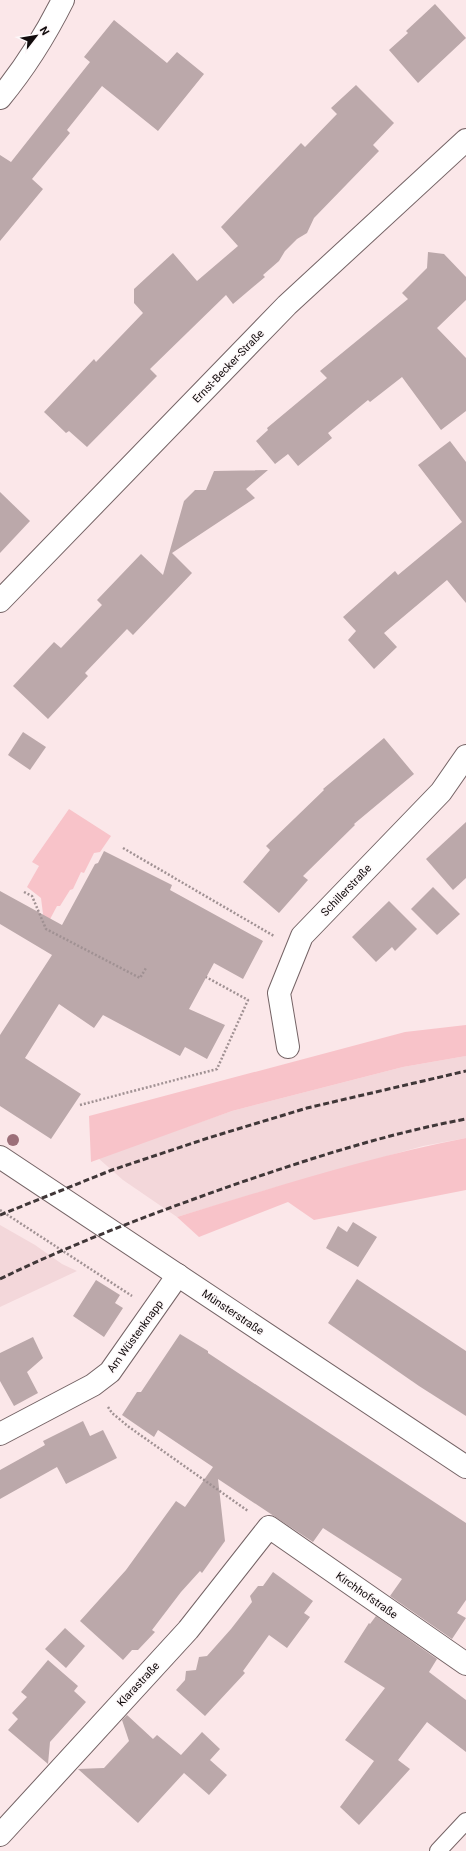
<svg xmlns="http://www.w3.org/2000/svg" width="466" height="1851" font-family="Roboto,sans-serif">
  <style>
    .built { fill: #f3d7da }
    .green { fill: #f8c3c9 }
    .building { fill: #bba8aa }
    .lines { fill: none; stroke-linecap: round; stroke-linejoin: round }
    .service-casing { stroke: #746365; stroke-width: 18 }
    .minor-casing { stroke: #746365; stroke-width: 24 }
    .primary-casing { stroke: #746365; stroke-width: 24 }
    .path { stroke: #a09193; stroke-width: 2.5; stroke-dasharray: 2 2; stroke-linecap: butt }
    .service { stroke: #fff; stroke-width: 16 }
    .minor { stroke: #fff; stroke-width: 22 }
    .primary { stroke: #fff; stroke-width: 22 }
    .rail { stroke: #403738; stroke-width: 3; stroke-dasharray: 6 3; stroke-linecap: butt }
    .tree { fill: #9c6f79 }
    .labels { text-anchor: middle; stroke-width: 3; stroke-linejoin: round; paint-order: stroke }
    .street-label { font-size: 11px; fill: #110b0c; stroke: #fdf8f9 }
  </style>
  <rect width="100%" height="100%" fill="#fbe7e9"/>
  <g class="built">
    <polygon points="466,1056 466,1138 423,1146 273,1188 177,1217 123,1180 98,1158 232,1111 403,1067"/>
    <polygon points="0,1225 35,1245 62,1264 77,1271 0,1307"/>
  </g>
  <g class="green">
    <polygon points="69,809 111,836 100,852 94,853 84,873 81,872 73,889 70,890 60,906 57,906 48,923 44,922 41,898 27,887 39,866 32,862"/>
    <polygon points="466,1025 466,1056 403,1067 232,1111 91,1162 89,1116 405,1032"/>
    <path d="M 466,1138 L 466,1190 L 314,1220 L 288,1202 L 199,1237 L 177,1217 C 272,1188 368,1157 466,1138 Z"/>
  </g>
  <g class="building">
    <polygon points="435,4 466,38 418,83 389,50 408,33 406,31"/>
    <polygon points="114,20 167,63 177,52 204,74 158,131 102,86 67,130 70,133 32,179 43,189 0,241 0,155 11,162 90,62 84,57"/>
    <polygon points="356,85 394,123 373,145 379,151 314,218 307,233 297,239 285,251 279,261 263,275 265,277 233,304 226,295 150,369 157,376 87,447 69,431 66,433 44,412 94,359 96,362 143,313 134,303 134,289 173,253 197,281 238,246 221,227 301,143 305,147 337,114 331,108"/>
    <polygon points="428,252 444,254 466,277 466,300 437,328 466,358 466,411 441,430 402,377 370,402 368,400 328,433 332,438 298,466 288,454 275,464 256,441 268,430 267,428 327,378 320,371 408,299 402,293 427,268"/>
    <polygon points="450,441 466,462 466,603 447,580 384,633 397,647 374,669 348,640 356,631 343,617 395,571 398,575 462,522 418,465"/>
    <polygon points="268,470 246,489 255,498 172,553 192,573 133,635 127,629 85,673 88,676 48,719 13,686 54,642 61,648 102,605 97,600 141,554 163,575 184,501 195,490 206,490 214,471"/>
    <polygon points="0,492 30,521 0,553"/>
    <polygon points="23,732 46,747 30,770 8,755"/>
    <polygon points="384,738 414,774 354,824 355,825 303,876 308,880 279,913 243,882 270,850 266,846 324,790 323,789"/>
    <polygon points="466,822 466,878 453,890 426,859"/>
    <polygon points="104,851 172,885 170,890 263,941 243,979 214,963 189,1009 225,1025 207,1059 185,1047 180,1056 103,1015 94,1028 59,1004 25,1058 81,1094 51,1139 0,1106 0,1035 52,955 0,924 0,891 62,925 95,864 98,863"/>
    <polygon points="433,887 460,914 437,935 411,909"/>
    <polygon points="389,901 417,929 395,951 392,947 376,962 352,937"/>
    <polygon points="353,1222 377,1237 358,1267 326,1248 338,1226 347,1232"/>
    <polygon points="357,1279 466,1351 466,1416 419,1386 328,1323"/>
    <polygon points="96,1280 120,1295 115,1303 123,1308 104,1337 73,1316"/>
    <polygon points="180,1334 208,1351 208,1353 466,1523 466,1600 457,1613 466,1618 452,1639 390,1596 402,1579 323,1528 313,1542 218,1479 225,1541 202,1573 200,1571 181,1592 152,1630 155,1632 138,1650 132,1650 123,1660 80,1621 126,1570 176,1501 185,1507 213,1467 158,1430 154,1437 122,1415 137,1392 141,1392"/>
    <polygon points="33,1337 43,1358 27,1372 38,1393 14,1406 0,1381 0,1353"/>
    <polygon points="83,1421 90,1436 103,1430 117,1458 66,1484 57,1467 0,1499 0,1470 45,1445 43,1441"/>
    <polygon points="273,1572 313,1601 304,1613 310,1617 287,1648 269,1635 243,1671 245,1673 205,1716 176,1690 185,1680 186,1671 196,1670 199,1657 207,1656 231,1629 252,1602 250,1596 258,1586 263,1586"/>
    <polygon points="376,1616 437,1659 429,1672 466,1700 466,1752 427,1722 398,1760 410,1769 359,1825 340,1807 374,1761 345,1740 385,1688 344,1662 369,1623 370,1624"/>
    <polygon points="65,1628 85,1646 66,1668 45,1649"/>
    <polygon points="48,1660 78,1686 74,1691 86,1702 50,1742 48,1764 8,1730 18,1719 12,1713 27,1697 21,1692"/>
    <polygon points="127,1715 153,1739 157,1735 181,1755 202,1732 220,1749 210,1760 227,1775 209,1795 184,1773 138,1823 78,1769 104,1768 129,1741 122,1720"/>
  </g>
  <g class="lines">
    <defs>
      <polyline id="service" points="438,1851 466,1821"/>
      <g id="minor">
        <path d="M 0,98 C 24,69 46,34 63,0"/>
        <polyline points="0,601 287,305 466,140"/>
        <polyline points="288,1047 279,993 302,936 441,792 466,756"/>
        <polyline points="0,1434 93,1385 110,1372 178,1275"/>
        <polyline points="0,1835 188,1630 269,1527 466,1664"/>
      </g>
      <polyline id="primary" points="0,1157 466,1467"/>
    </defs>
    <use href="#service" class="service-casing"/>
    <use href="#minor" class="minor-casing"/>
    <use href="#primary" class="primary-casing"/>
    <g class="path">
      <polyline points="123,848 274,936"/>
      <polyline points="24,892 32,896 46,929 140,978 146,968"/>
      <polyline points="80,1105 217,1069 248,1000 206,977"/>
      <polyline points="0,1210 132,1296"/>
      <polyline points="108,1407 112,1413 129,1427 248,1511"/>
    </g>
    <use href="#service" class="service"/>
    <use href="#minor" class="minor"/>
    <use href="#primary" class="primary"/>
    <g class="rail">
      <polyline points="0,1215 112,1170 208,1138 307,1108 466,1071"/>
      <path d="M 0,1279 C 78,1241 159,1211 242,1182 C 315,1157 390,1133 466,1119"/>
    </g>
  </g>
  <circle class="tree" cx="13" cy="1140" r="6"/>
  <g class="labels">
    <g class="street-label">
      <text transform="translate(228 366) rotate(-46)" y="4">Ernst-Becker-Straße</text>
      <text transform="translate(346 890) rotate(-46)" y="4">Schillerstraße</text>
      <text transform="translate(233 1312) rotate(34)" y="4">Münsterstraße</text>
      <text transform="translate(135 1336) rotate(-54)" y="4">Am Wüstenknapp</text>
      <text transform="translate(367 1595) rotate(35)" y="4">Kirchhofstraße</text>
      <text transform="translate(138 1684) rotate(-47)" y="4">Klarastraße</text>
    </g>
  </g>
  <g transform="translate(36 36) rotate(59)" stroke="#fdf8f9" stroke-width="3" paint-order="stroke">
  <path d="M0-3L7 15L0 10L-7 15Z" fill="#110b0c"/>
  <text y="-6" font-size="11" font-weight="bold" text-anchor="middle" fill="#110b0c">N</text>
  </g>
</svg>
